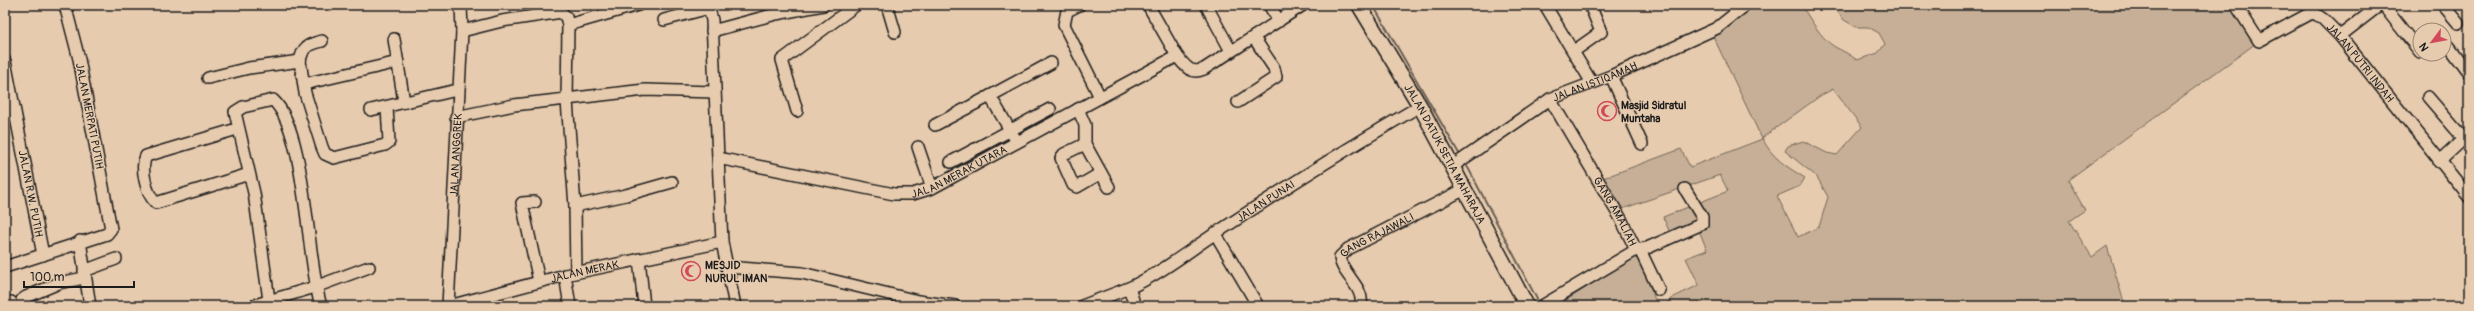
<svg xmlns="http://www.w3.org/2000/svg" width="2474" height="311" font-family="Pangolin,sans-serif">
  <style>
    .green { fill: #c6af96; stroke: #716659; fill-rule: evenodd }
    .lines { fill: none; stroke-linecap: round; stroke-linejoin: round }
    .stream { stroke: #695e53; stroke-width: 2 }
    .minor-casing { stroke: #1c1c1c; stroke-width: 14 }
    .major-casing { stroke: #1c1c1c; stroke-width: 17 }
    .minor { stroke: #e7cbae; stroke-width: 11 }
    .major { stroke: #e7cbae; stroke-width: 14 }
    .labels { text-anchor: middle; stroke-width: 3; stroke-linejoin: round; paint-order: stroke }
    .street-label { font-size: 11px; fill: #1c1c1c; stroke: #e7cbae }
    .poi-label { font-size: 11px; font-weight: bold; fill: #1c1c1c; stroke: #e7cbae; text-anchor: start }
  </style>
  <rect width="100%" height="100%" fill="#e7cbae"/>
  <filter id="ink" filterUnits="userSpaceOnUse"><feTurbulence type="fractalNoise" baseFrequency=".025" numOctaves="2"/><feDisplacementMap in="SourceGraphic" scale="8" xChannelSelector="R" yChannelSelector="G"/><feConvolveMatrix kernelMatrix="1 2 1 2 8 2 1 2 1" color-interpolation-filters="sRGB"/></filter>
  <g filter="url(#ink)">
    <g class="green">
      <path d="M 1755,5 L 1801,5 C 1810,18 1821,39 1835,47 C 1843,51 1849,54 1857,60 L 1878,53 L 1885,44 L 1879,33 L 1868,27 L 1856,27 L 1844,20 L 1832,5 L 2233,5 L 2255,44 L 2068,180 L 2085,210 L 2069,221 L 2092,257 L 2107,246 L 2123,299 L 2128,306 L 1663,306 L 1672,298 L 1699,285 L 1686,258 L 1707,250 L 1698,228 L 1670,233 L 1663,217 L 1728,191 L 1720,175 L 1622,209 L 1603,178 L 1681,149 L 1690,167 L 1762,139 L 1713,36 ZM 1833,89 L 1862,127 L 1837,155 L 1827,153 L 1803,141 L 1788,146 L 1785,151 L 1817,177 L 1828,197 L 1819,227 L 1798,237 L 1777,196 L 1800,186 L 1805,178 C 1787,167 1772,158 1762,138 L 1820,96 Z"/>
      <polygon points="1639,254 1657,306 1557,306"/>
    </g>
    <g class="lines">
      <g class="stream">
        <polyline points="1373,5 1461,157"/>
        <polyline points="1465,162 1539,303"/>
      </g>
      <defs>
        <g id="minor">
          <polyline points="708,5 712,20 718,158"/>
          <polyline points="887,5 895,32"/>
          <polyline points="1148,5 1177,56"/>
          <polyline points="1206,5 1231,51"/>
          <polyline points="1269,5 1279,21"/>
          <polyline points="1545,5 1592,83"/>
          <path id="s1" d="M 2236,5 L 2259,41 L 2307,15 L 2314,13 L 2323,19 L 2340,36 L 2469,197"/>
          <polyline points="2383,5 2420,52"/>
          <polyline points="2443,5 2458,23"/>
          <polyline points="1067,11 1064,25 1100,97"/>
          <polyline points="1067,11 1079,5"/>
          <polyline points="664,20 709,8"/>
          <polyline points="568,25 638,5"/>
          <polyline points="462,31 502,21 555,13 561,12 566,17 568,25 567,101 575,206 576,272"/>
          <polyline points="712,31 776,14 823,5"/>
          <polyline points="2340,36 2380,5"/>
          <polyline points="394,39 404,102"/>
          <polyline points="2449,46 2469,73"/>
          <polyline points="1574,51 1601,32 1590,5"/>
          <path id="s2" d="M 5,61 L 43,255"/>
          <path d="M 300,61 C 303,46 308,45 322,41"/>
          <polyline points="1611,76 1642,144"/>
          <polyline points="208,78 249,68 300,61 305,93 322,147 325,154 334,158 385,145 389,142 387,107"/>
          <polyline points="304,84 398,62"/>
          <polyline points="2428,97 2464,139"/>
          <path id="s3" d="M 1550,99 L 1621,219 L 1636,250"/>
          <polyline points="1238,102 1276,77 1274,68 1254,38"/>
          <polyline points="1078,109 1085,125 1085,144 1101,173 1077,187 1073,185 1061,158 1064,154 1085,144"/>
          <polyline points="371,110 457,90"/>
          <polyline points="797,111 782,60 856,5"/>
          <polyline points="456,117 514,105 645,90 714,92"/>
          <polyline points="935,125 990,96"/>
          <path d="M 237,129 L 146,156 C 140,168 146,194 156,203 L 249,174"/>
          <polyline points="1017,142 990,96 1051,63"/>
          <polyline points="918,147 932,188"/>
          <polyline points="951,162 1050,109"/>
          <polyline points="2439,162 2469,134"/>
          <path id="s4" d="M 1453,166 L 1550,99 L 1611,76 L 1717,28 L 1742,8 L 1739,5"/>
          <polyline points="1101,173 1109,187"/>
          <polyline points="535,202 522,203 539,281"/>
          <polyline points="575,206 626,195 672,182"/>
          <polyline points="1215,233 1258,306"/>
          <polyline points="80,241 90,306"/>
          <polyline points="1640,250 1659,290"/>
          <polyline points="639,259 644,306"/>
          <polyline points="5,267 107,234 111,229 79,59 65,5"/>
          <polyline points="727,267 802,273 918,301 955,306"/>
          <polyline points="84,271 116,259"/>
          <polyline points="565,275 570,306"/>
          <path d="M 269,300 L 254,193 L 235,112 L 243,107 L 273,100 C 307,131 306,259 321,306"/>
          <polyline points="5,303 11,302"/>
          <polyline points="255,305 315,287 369,267"/>
          <polyline points="22,306 22,300 26,297 59,283 84,278"/>
          <path id="s5" d="M 448,306 L 462,31 L 461,5"/>
          <path id="s6" d="M 449,306 L 565,275 L 722,242"/>
          <path id="s7" d="M 735,306 L 722,242 L 718,158 L 894,194 L 913,194 L 932,188 L 1177,56 C 1185,66 1191,75 1204,69 L 1303,5"/>
          <polyline points="1082,306 1129,288"/>
          <path id="s8" d="M 1135,306 L 1129,288 C 1161,273 1187,252 1216,233 C 1283,189 1351,146 1420,106"/>
          <path id="s9" d="M 1361,306 C 1365,287 1341,274 1340,257 L 1348,249 L 1465,189"/>
          <polyline points="1542,306 1636,250 1647,248 1702,224 1702,217 1685,189"/>
        </g>
        <g id="major">
          <path id="s10" d="M 1359,5 L 1420,106 L 1527,306"/>
        </g>
      </defs>
      <use href="#minor" class="minor-casing"/>
      <use href="#major" class="major-casing"/>
      <use href="#minor" class="minor"/>
      <use href="#major" class="major"/>
    </g>
  </g>
  <defs>
    <symbol id="mosque-ring" viewBox="-11 -11 22 22"><circle r="9.5" fill="#e7cbae" stroke="#d1495b" stroke-width="1.5"/><path d="M3.5-4.9A6 6 0 1 0 3.5 4.9A5 5 0 1 1 3.5-4.9Z" fill="#d1495b"/></symbol>
  </defs>
  <g fill-rule="evenodd">
    <use href="#mosque-ring" x="1596" y="100" width="22" height="22"/>
    <use href="#mosque-ring" x="680" y="260" width="22" height="22"/>
  </g>
  <g class="labels">
    <g class="street-label">
      <text dy="4" stroke="none"><textPath href="#s1" startOffset="173">JALAN PUTRI INDAH</textPath></text>
      <text dy="4" stroke="none"><textPath href="#s4" startOffset="166">JALAN ISTIQAMAH</textPath></text>
      <text transform="translate(90 116) rotate(79)" y="4">JALAN MERPATI PUTIH</text>
      <text dy="4" stroke="none"><textPath href="#s5" startOffset="151">JALAN ANGGREK</textPath></text>
      <text dy="4" stroke="none"><textPath href="#s10" startOffset="172">JALAN DATUK SETIA MAHARAJA</textPath></text>
      <text dy="4" stroke="none"><textPath href="#s7" startOffset="399">JALAN MERAK UTARA</textPath></text>
      <text dy="4" stroke="none"><textPath href="#s2" startOffset="135">JALAN R.W. PUTIH</textPath></text>
      <text dy="4" stroke="none"><textPath href="#s8" startOffset="181">JALAN PUNAI</textPath></text>
      <text dy="4" stroke="none"><textPath href="#s3" startOffset="130">GANG AMALIAH</textPath></text>
      <text dy="4" stroke="none"><textPath href="#s9" startOffset="98">GANG RAJAWALI</textPath></text>
      <text dy="4" stroke="none"><textPath href="#s6" startOffset="140">JALAN MERAK</textPath></text>
    </g>
    <g class="poi-label">
      <text x="1621" y="109">Masjid Sidratul<tspan x="1621" dy="13">Muntaha</tspan></text>
      <text x="705" y="269">MESJID<tspan x="705" dy="13">NURUL IMAN</tspan></text>
    </g>
  </g>
  <rect width="2474" height="311" fill="none" stroke="#e7cbae" stroke-width="20"/>
  <rect x="10" y="10" width="2454" height="291" fill="none" stroke="#1c1c1c" stroke-width="1.5" filter="url(#ink)"/>
  <g transform="translate(2432 42) rotate(238)"><circle r="19" fill="#e7cbae" stroke="#968574"/>
  <path d="M0-3L7 15L0 10L-7 15Z" fill="#d1495b"/>
  <text y="-6" font-size="11" font-weight="bold" text-anchor="middle" fill="#1c1c1c">N</text>
  </g>
  <path d="M24 281v6h110v-6" fill="none" stroke="#1c1c1c" stroke-width="2"/>
  <text x="30" y="281" font-size="12" fill="#1c1c1c" stroke="#e7cbae" stroke-width="3" paint-order="stroke">100 m</text>
</svg>
